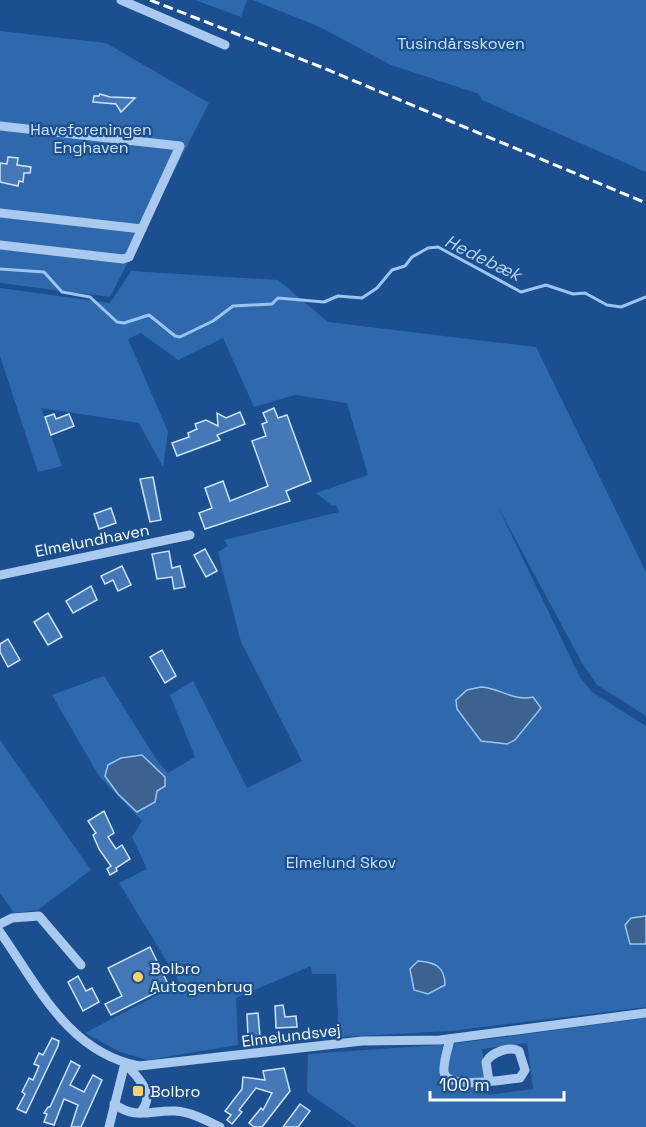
<svg xmlns="http://www.w3.org/2000/svg" width="646" height="1127" font-family="'Space Grotesk',sans-serif">
  <style>
    .green { fill: #2e69ad; fill-rule: evenodd }
    .water { fill: #3c6290; stroke: #9cc4f0; stroke-width: 1.5 }
    .lines { fill: none; stroke-linecap: round; stroke-linejoin: round }
    .stream { stroke: #9cc4f0; stroke-width: 3 }
    .building { fill: #4478b7; stroke: #cfe3fa; stroke-width: 1.5 }
    .minor { stroke: #a9c9ee; stroke-width: 9 }
    .rail { stroke: #fff; stroke-width: 3; stroke-dasharray: 10 4.5; stroke-linecap: butt }
    .poi-dot { fill: #ffd166; stroke: #1b4f8f; stroke-width: 2 }
    .labels { text-anchor: middle; stroke-width: 4.5; stroke-linejoin: round; paint-order: stroke }
    .park-label { font-size: 16px; fill: #cfe3fa; stroke: #1b4f8f }
    .street-label { font-size: 16px; fill: #fff; stroke: #1b4f8f }
    .poi-label { font-size: 16px; fill: #fff; stroke: #1b4f8f; text-anchor: start }
    .water-label { font-size: 18px; font-style: italic; fill: #b5d3f5; stroke: #1b4f8f }
  </style>
  <rect width="100%" height="100%" fill="#1b4f8f"/>
  <g class="green">
    <polygon points="195,0 247,0 241,17"/>
    <polygon points="253,0 646,0 646,172 482,100 479,94 391,65 320,27"/>
    <polygon points="0,31 106,43 209,103 110,297 0,283"/>
    <polygon points="131,271 278,280 328,322 536,347 646,572 646,716 597,685 582,663 497,505 580,677 592,692 646,726 646,1007 451,1031 339,1037 336,974 312,974 311,966 236,998 238,1045 148,1060 120,1052 85,1033 180,983 119,883 147,869 132,837 142,821 99,776 52,695 104,676 158,762 168,773 195,757 170,695 193,681 247,788 302,761 241,642 218,552 228,546 224,540 339,512 336,505 332,506 316,493 368,475 347,403 295,395 254,407 223,338 178,360 141,333 128,339 168,432 163,467 139,423 41,408 62,466 38,472 0,356 0,288 110,303"/>
    <polygon points="0,740 91,870 38,910 14,913 0,893"/>
    <path d="M 646,1018 L 646,1127 L 357,1127 L 307,1092 L 308,1054 L 452,1044 ZM 527,1043 L 533,1089 L 488,1095 L 482,1049 Z"/>
  </g>
  <g class="water">
    <path d="M 481,687 C 501,688 514,702 533,697 L 541,708 L 515,740 L 507,744 L 481,741 L 457,709 L 456,700 L 467,690 Z"/>
    <polygon points="142,755 165,777 165,786 157,791 155,802 137,812 118,794 105,776 108,765 121,758"/>
    <polygon points="646,916 646,944 630,944 625,925 631,918"/>
    <path d="M 418,961 C 434,962 445,966 445,985 L 428,994 L 414,990 L 410,969 Z"/>
  </g>
  <g class="lines">
    <polyline class="stream" points="0,269 44,272 62,292 90,297 117,322 124,323 149,315 175,336 180,337 213,321 233,306 272,304 278,298 324,302 338,296 362,298 377,288 392,270 405,266 412,257 428,248 438,247 521,292 546,285 573,294 585,293 607,305 621,307 646,297"/>
  </g>
  <g class="building">
    <polygon points="100,94 110,97 135,98 121,112 116,104 93,102 94,96 99,96"/>
    <polygon points="8,157 18,158 17,165 31,167 30,173 24,173 23,182 19,181 18,186 0,182 0,163 7,164"/>
    <polygon points="274,408 278,418 287,415 311,481 286,491 290,501 205,529 199,513 212,508 205,488 223,481 230,501 268,486 252,441 266,436 262,424 267,422 263,413"/>
    <polygon points="240,412 245,424 217,435 220,440 177,456 172,443 189,437 188,433 197,429 195,424 206,420 218,426 217,413 226,418"/>
    <polygon points="54,414 56,419 69,414 74,426 51,435 45,417"/>
    <polygon points="153,477 161,520 150,522 140,479"/>
    <polygon points="111,508 116,523 99,529 94,514"/>
    <polygon points="205,549 217,571 206,577 194,555"/>
    <polygon points="169,551 172,568 180,566 185,587 174,589 172,577 157,579 152,554"/>
    <polygon points="122,566 131,585 118,591 113,580 105,584 101,576"/>
    <polygon points="91,586 97,600 73,613 66,601"/>
    <polygon points="48,613 62,637 48,645 34,622"/>
    <polygon points="8,639 20,660 8,667 0,652 0,644"/>
    <polygon points="162,650 176,676 165,683 150,657"/>
    <polygon points="104,811 114,833 108,837 116,849 122,845 130,859 116,868 117,871 110,875 107,869 111,866 99,849 93,835 96,833 88,821"/>
    <polygon points="150,947 169,986 111,1015 105,1004 122,996 108,968"/>
    <polygon points="78,976 86,991 92,988 99,1002 83,1011 68,982"/>
    <polygon points="283,1005 285,1017 296,1016 297,1027 276,1028 275,1006"/>
    <polygon points="258,1013 260,1036 248,1037 247,1014"/>
    <polygon points="52,1038 59,1041 58,1046 26,1113 17,1109 25,1094 22,1092 29,1078 33,1080 39,1066 34,1064 39,1053 43,1055"/>
    <polygon points="71,1061 80,1066 70,1085 84,1092 93,1075 102,1080 81,1127 71,1127 78,1105 64,1099 54,1125 44,1122 47,1114 44,1113 48,1107 50,1107"/>
    <polygon points="284,1068 290,1091 262,1127 254,1127 249,1123 261,1108 263,1110 272,1093 256,1088 239,1110 242,1112 232,1124 227,1120 231,1115 225,1111 242,1089 243,1077 265,1080 263,1071"/>
    <polygon points="300,1104 310,1111 298,1127 283,1127"/>
  </g>
  <g class="lines">
    <g class="minor">
      <polyline points="121,0 225,45"/>
      <polyline points="0,126 180,146 129,257 123,259 0,245"/>
      <polyline points="0,213 142,229"/>
      <polyline points="0,575 190,535"/>
      <polyline points="0,924 12,918 39,916 81,965"/>
      <path d="M 0,932 C 38,986 68,1052 139,1066 L 362,1041 L 440,1040 L 646,1013"/>
      <path d="M 450,1039 C 448,1049 443,1062 444,1072 C 447,1091 506,1079 520,1078 L 525,1070 L 519,1051 C 509,1046 492,1052 486,1062 L 489,1081"/>
      <path d="M 125,1063 C 139,1079 157,1094 140,1113"/>
      <path d="M 114,1104 C 136,1120 150,1110 175,1111 C 191,1112 206,1120 220,1127"/>
      <polyline points="109,1127 125,1063"/>
    </g>
    <polyline class="rail" points="150,0 321,67 646,203"/>
  </g>
  <g class="poi-dot">
    <circle cx="138" cy="977" r="6"/>
    <rect x="132" y="1085" width="12" height="12" rx="3"/>
  </g>
  <g class="labels">
    <g class="park-label">
      <text x="461" y="49">Tusindårsskoven</text>
      <text x="91" y="135">Haveforeningen<tspan x="91" dy="18">Enghaven</tspan></text>
      <text x="341" y="868">Elmelund Skov</text>
    </g>
    <g class="street-label">
      <text transform="translate(92 540) rotate(-11)" y="6">Elmelundhaven</text>
      <text transform="translate(291 1035) rotate(-7)" y="6">Elmelundsvej</text>
    </g>
    <g class="poi-label">
      <text x="150" y="974">Bolbro<tspan x="150" dy="18">Autogenbrug</tspan></text>
      <text x="150" y="1097">Bolbro</text>
    </g>
    <g class="water-label">
      <text transform="translate(483 258) rotate(26)" y="6">Hedebæk</text>
    </g>
  </g>
  <path d="M430 1091v9h134v-9" fill="none" stroke="#ffffff" stroke-width="3"/>
  <text x="439" y="1091" font-size="18" fill="#ffffff" stroke="#1b4f8f" stroke-width="4.5" paint-order="stroke">100 m</text>
</svg>
